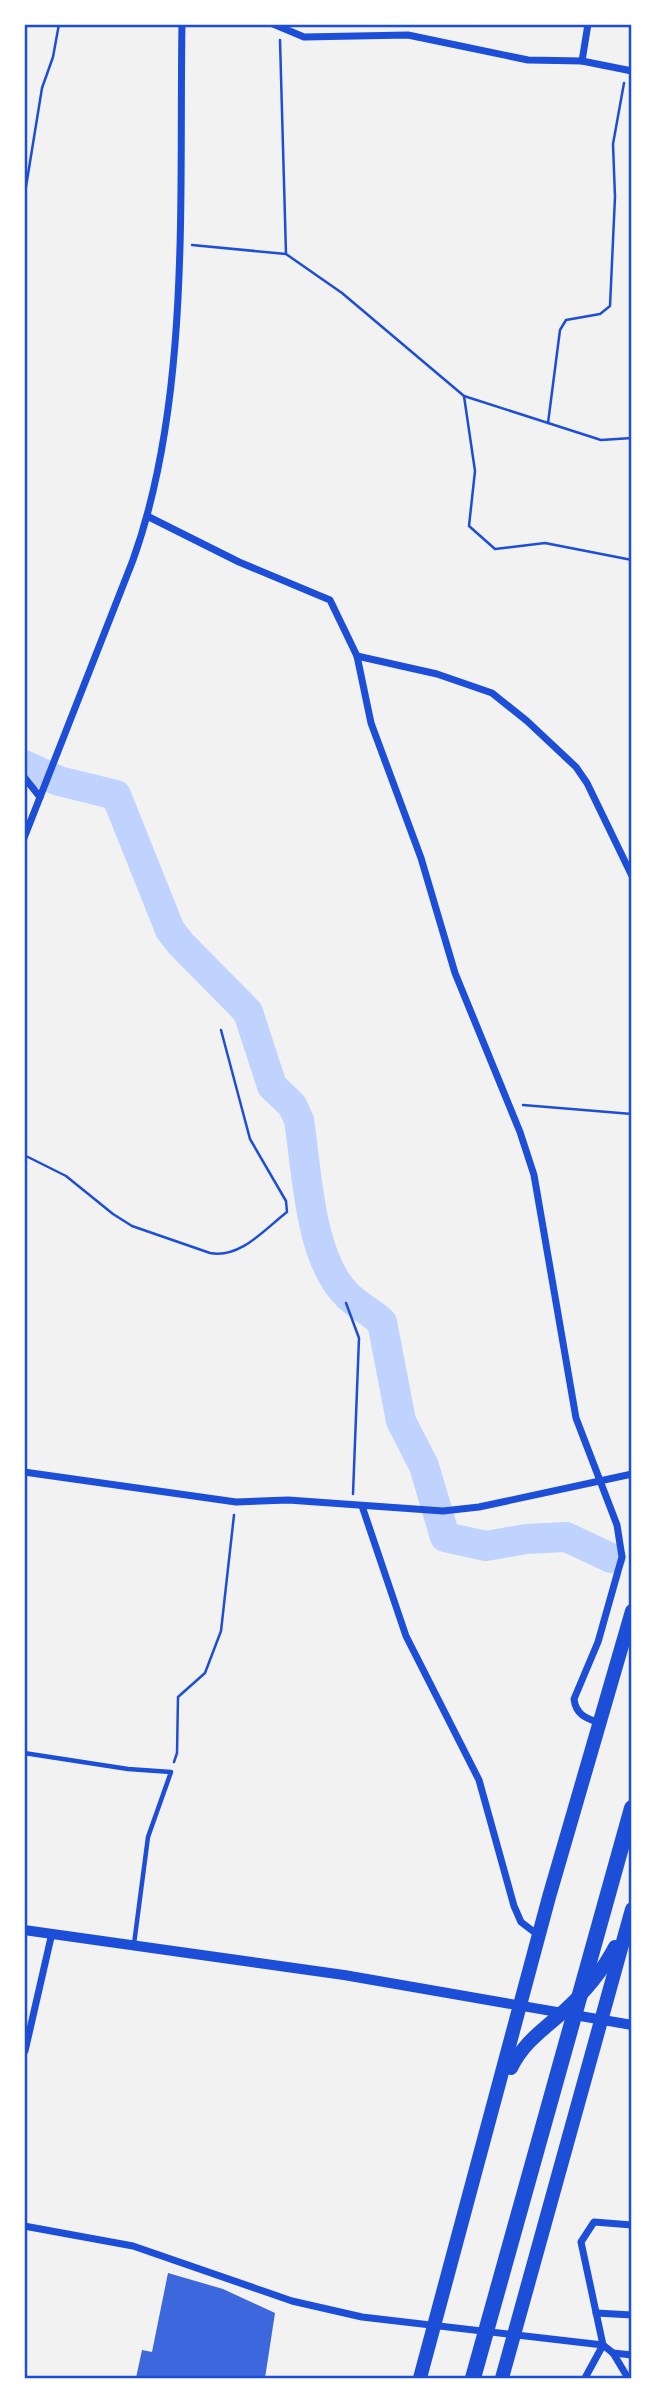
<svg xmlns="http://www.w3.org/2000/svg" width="656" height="2403" font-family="'Golos Text',sans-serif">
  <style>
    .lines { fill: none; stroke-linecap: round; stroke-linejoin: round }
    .river { stroke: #bfd3fe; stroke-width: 30 }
    .building { fill: #3d67dc }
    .path { stroke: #1d4ed8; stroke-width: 2.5 }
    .service { stroke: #1d4ed8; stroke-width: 4.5 }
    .minor { stroke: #1d4ed8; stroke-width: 7 }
    .tertiary { stroke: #1d4ed8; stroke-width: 10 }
    .trunk { stroke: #1d4ed8; stroke-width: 14 }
    .motorway { stroke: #1d4ed8; stroke-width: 16 }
    .neatline { fill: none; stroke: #1d4ed8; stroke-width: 2.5 }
  </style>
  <rect width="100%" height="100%" fill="#f2f2f2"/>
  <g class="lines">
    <path class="river" d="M 24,765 L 59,781 L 116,795 L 170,930 L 181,944 L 248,1012 L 272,1086 L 292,1105 L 299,1120 C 307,1171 309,1257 347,1295 C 357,1305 371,1312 382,1322 L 401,1421 L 424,1466 L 445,1537 L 486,1546 L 526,1539 L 566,1537 L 611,1558"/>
  </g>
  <polygon class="building" points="168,2273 223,2289 275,2313 265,2378 136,2378 142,2350 152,2352"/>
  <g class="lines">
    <g class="path">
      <polyline points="280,40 286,254"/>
      <polyline points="24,199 42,88 53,57 59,24"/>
      <polyline points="192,245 286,254 342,293 464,396 475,471 469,526 495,549 545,543 632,560"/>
      <polyline points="464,396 601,440 632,438"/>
      <polyline points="548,423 560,330 566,320 600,314 610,306 615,197 613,144 624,83"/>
      <polyline points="523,1105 632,1114"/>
      <path d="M 24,1155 L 66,1176 L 113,1214 L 132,1226 L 210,1253 C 240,1259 265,1229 287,1212 L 286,1201 L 250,1139 L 221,1030"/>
      <polyline points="346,1303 359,1338 353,1494"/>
      <polyline points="174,1762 177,1753 178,1697 205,1673 221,1631 234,1515"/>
    </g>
    <polyline class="service" points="24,1753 128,1769 171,1772 148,1837 134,1944"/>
    <g class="minor">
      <polyline points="273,24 304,37 408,35 528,60 582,61 632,71"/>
      <polyline points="582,61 588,24"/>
      <path d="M 149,517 L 239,562 L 330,600 L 357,656 L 371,723 L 421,858 L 455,973 L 520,1132 L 534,1175 L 576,1418 L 617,1525 L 622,1557 L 598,1642 L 574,1699 C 576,1715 586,1718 599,1723"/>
      <polyline points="357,656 437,674 492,693 527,721 576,767 587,783 632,876"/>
      <polyline points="24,777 40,797"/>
      <path d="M 24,838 L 133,560 C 191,398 179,196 182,24"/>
      <polyline points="24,1472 236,1502 288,1500 443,1511 479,1507 632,1474"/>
      <polyline points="362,1506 406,1636 479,1780 514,1906 521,1922 538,1935"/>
      <polyline points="25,2051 52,1933"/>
      <polyline points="24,2226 133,2246 292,2301 362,2317 603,2345 613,2353 628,2378"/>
      <polyline points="596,2313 632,2315"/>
      <polyline points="613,2353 632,2355"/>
      <polyline points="585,2378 603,2345 581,2242 594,2222 632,2225"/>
    </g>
    <polyline class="tertiary" points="24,1930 344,1975 632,2025"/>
    <g class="trunk">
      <path d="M 511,2068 C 524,2042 542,2031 563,2012 C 584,1993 602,1972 615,1947"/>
      <polyline points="420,2378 549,1897 632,1611"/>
      <polyline points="502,2378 632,1909"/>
    </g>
    <polyline class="motorway" points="473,2378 632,1808"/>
  </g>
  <rect width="656" height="2403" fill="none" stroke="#ffffff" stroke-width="52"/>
  <rect x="26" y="26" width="604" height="2351" class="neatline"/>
</svg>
